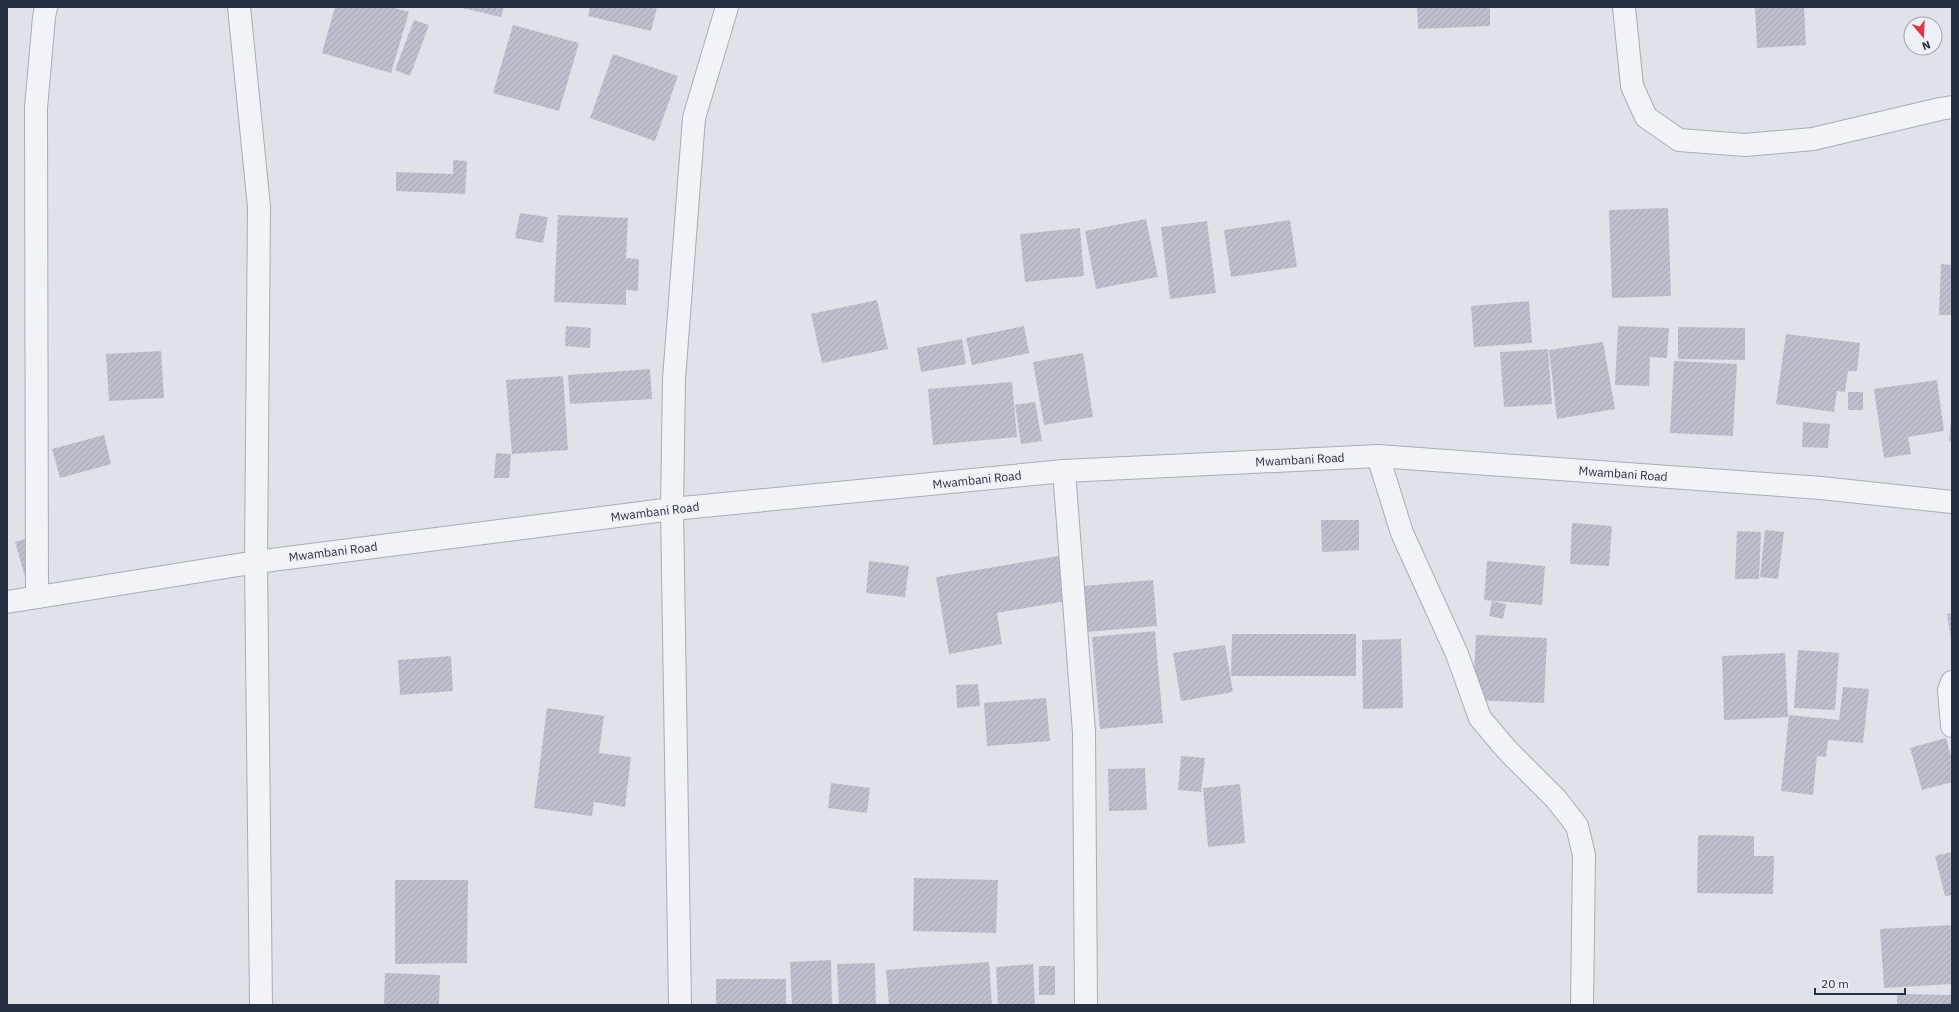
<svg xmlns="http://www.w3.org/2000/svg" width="1959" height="1012" font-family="'IBM Plex Sans',sans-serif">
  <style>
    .building { fill: url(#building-hatch) }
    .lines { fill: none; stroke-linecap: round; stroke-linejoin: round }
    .minor-casing { stroke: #a7acb7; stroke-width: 24 }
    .minor { stroke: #f1f3f7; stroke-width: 22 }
    .labels { text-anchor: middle; stroke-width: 3.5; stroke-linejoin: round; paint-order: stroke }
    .street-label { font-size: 12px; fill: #262e41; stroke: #edf1f6 }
  </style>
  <defs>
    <pattern id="building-hatch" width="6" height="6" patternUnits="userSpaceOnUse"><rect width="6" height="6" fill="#bbc0cc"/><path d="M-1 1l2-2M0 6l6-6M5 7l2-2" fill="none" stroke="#a1a5b0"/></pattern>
  </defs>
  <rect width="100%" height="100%" fill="#dee2e9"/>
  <g class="building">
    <polygon points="335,7 391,7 409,12 391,73 322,53"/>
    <polygon points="458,7 504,7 501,17"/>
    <polygon points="590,7 657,7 651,31 588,16"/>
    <polygon points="1417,7 1490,7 1490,26 1418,29"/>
    <polygon points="1755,7 1804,7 1806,45 1757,48"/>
    <polygon points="414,20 429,25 410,76 395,70"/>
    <polygon points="513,25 579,43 559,111 493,93"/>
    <polygon points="613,54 678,76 655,141 590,118"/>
    <polygon points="453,160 467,161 465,194 396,191 396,172 453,174"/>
    <polygon points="1668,208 1671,296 1612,298 1609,210"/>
    <polygon points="520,213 548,217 543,243 515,238"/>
    <polygon points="558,215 628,218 626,258 639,259 638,291 626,290 626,305 554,302"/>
    <polygon points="1146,219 1158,277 1096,289 1085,231"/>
    <polygon points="1290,220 1297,267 1231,277 1224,230"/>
    <polygon points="1207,221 1216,293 1170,299 1161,227"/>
    <polygon points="1080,228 1084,276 1025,282 1020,234"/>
    <polygon points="1941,264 1952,265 1952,315 1939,315"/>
    <polygon points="877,300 888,349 822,363 811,314"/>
    <polygon points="1529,301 1532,343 1474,347 1471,306"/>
    <polygon points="566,326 591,328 590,348 565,346"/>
    <polygon points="1024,326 1029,353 972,365 966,338"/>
    <polygon points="1618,326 1669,328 1667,358 1650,357 1649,386 1615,385"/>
    <polygon points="1678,327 1745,328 1745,360 1678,359"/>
    <polygon points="1786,334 1860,343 1857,371 1848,371 1845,392 1837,391 1834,412 1776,404"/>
    <polygon points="962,339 966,364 921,372 917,348"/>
    <polygon points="1603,342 1615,409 1557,419 1549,350"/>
    <polygon points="1548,349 1552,404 1504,407 1500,352"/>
    <polygon points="161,351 164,398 109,401 106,354"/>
    <polygon points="1083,353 1093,417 1044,425 1033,362"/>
    <polygon points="1674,361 1737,364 1733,436 1670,433"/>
    <polygon points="650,369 652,399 570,404 568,375"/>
    <polygon points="563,376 568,450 512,454 506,380"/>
    <polygon points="1937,380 1944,431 1908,437 1911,454 1884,458 1874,389"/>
    <polygon points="1012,382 1017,437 933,445 928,389"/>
    <rect x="1848" y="392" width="15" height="18"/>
    <polygon points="1035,402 1042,441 1021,444 1015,405"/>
    <polygon points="1951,421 1952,421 1952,442 1949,441"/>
    <polygon points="1803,422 1830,424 1828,448 1802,447"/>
    <polygon points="104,435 111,464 60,478 52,449"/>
    <polygon points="496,453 511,454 509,478 494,478"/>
    <polygon points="1321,520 1359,520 1359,550 1322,552"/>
    <polygon points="1572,523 1612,526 1609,566 1570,564"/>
    <polygon points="1765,530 1784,532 1778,579 1760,577"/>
    <polygon points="1737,531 1761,532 1759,579 1735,579"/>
    <polygon points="32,537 26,580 15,542"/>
    <polygon points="1064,555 1072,600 997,613 1002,644 949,654 936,577"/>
    <polygon points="869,561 909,566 905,597 866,593"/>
    <polygon points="1487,561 1545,566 1542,605 1484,600"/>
    <polygon points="1153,580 1157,626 1087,632 1083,586"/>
    <polygon points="1492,601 1506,604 1503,619 1489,616"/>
    <polygon points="1952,613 1952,639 1951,639 1947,614"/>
    <polygon points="1155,631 1163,723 1100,729 1092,637"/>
    <polygon points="1232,634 1356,634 1356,676 1231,676"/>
    <polygon points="1476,635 1547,638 1544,703 1473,700"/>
    <polygon points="1401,639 1403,708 1363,709 1362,640"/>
    <polygon points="1225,645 1233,692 1181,701 1173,653"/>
    <polygon points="1798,650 1839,653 1835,710 1794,708"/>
    <polygon points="1785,653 1788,717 1724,720 1722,656"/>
    <polygon points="451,656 453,691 400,695 398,660"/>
    <polygon points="978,684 980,706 957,708 956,685"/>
    <polygon points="1843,687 1869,689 1863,743 1828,740 1826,757 1817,756 1813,795 1781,791 1789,715 1839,720"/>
    <polygon points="1046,698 1050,741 987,746 984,703"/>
    <polygon points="547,708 604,716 599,753 631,757 625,807 594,802 592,816 534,808"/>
    <polygon points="1946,738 1952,760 1952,782 1922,790 1910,748"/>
    <polygon points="1181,756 1205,758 1201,792 1178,790"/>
    <polygon points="1145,768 1147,810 1109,811 1108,769"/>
    <polygon points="831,783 870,788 867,813 828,808"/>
    <polygon points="1240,784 1245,843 1208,847 1203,788"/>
    <polygon points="1698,835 1754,836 1754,856 1774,856 1773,894 1697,893"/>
    <polygon points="1952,852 1952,895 1945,896 1935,856"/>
    <polygon points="914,878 998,880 996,933 913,931"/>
    <polygon points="395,880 468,880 467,963 395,964"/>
    <polygon points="1952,925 1952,984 1884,988 1880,929"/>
    <polygon points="831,960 832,1005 792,1005 790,962"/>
    <polygon points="989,962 992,1005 889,1005 886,970"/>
    <polygon points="875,963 876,1005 839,1005 837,964"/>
    <polygon points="1033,964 1035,1005 998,1005 996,967"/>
    <rect x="1039" y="966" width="16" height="29"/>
    <polygon points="385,973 440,975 439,1005 384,1005"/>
    <rect x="716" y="979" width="70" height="26"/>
    <polygon points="1897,994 1952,995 1952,1005 1897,1005"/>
  </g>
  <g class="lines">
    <defs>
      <g id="minor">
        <polyline points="239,7 259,207 256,562 261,1005"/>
        <polyline points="1624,7 1632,86 1646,117 1679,140 1745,145 1813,139 1940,109 1952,107"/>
        <polyline points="1378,456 1402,533 1457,654 1480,718 1507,750 1556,799 1577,826 1584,855 1582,1005"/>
        <polyline points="1064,471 1084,732 1086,1005"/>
        <polyline points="37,597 36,108 44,17 46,7"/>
        <polyline points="7,602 256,562 672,509 1064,471 1378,456 1821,488 1952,502"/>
        <polyline points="1952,682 1949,690 1952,726"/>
        <polyline points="680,1005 672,509 674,379 694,118 727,7"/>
      </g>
    </defs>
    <use href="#minor" class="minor-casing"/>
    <use href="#minor" class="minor"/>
  </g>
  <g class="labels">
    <g class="street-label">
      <text transform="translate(1300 460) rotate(-3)" y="4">Mwambani Road</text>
      <text transform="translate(1623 474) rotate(4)" y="4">Mwambani Road</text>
      <text transform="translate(977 480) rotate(-6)" y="4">Mwambani Road</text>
      <text transform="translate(655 512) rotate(-7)" y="4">Mwambani Road</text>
      <text transform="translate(333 552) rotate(-7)" y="4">Mwambani Road</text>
    </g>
  </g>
  <rect width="1959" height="1012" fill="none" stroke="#262e41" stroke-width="16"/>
  <g transform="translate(1923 36) rotate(161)"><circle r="19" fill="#edf1f6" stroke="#9da3ae"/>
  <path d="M0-3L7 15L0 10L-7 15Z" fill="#da3747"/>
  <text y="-6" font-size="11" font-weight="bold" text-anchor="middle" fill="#262e41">N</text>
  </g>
  <path d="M1815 988v6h90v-6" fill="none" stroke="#262e41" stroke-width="2"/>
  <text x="1821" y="988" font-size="12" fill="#262e41" stroke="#edf1f6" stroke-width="3" paint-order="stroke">20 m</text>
</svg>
